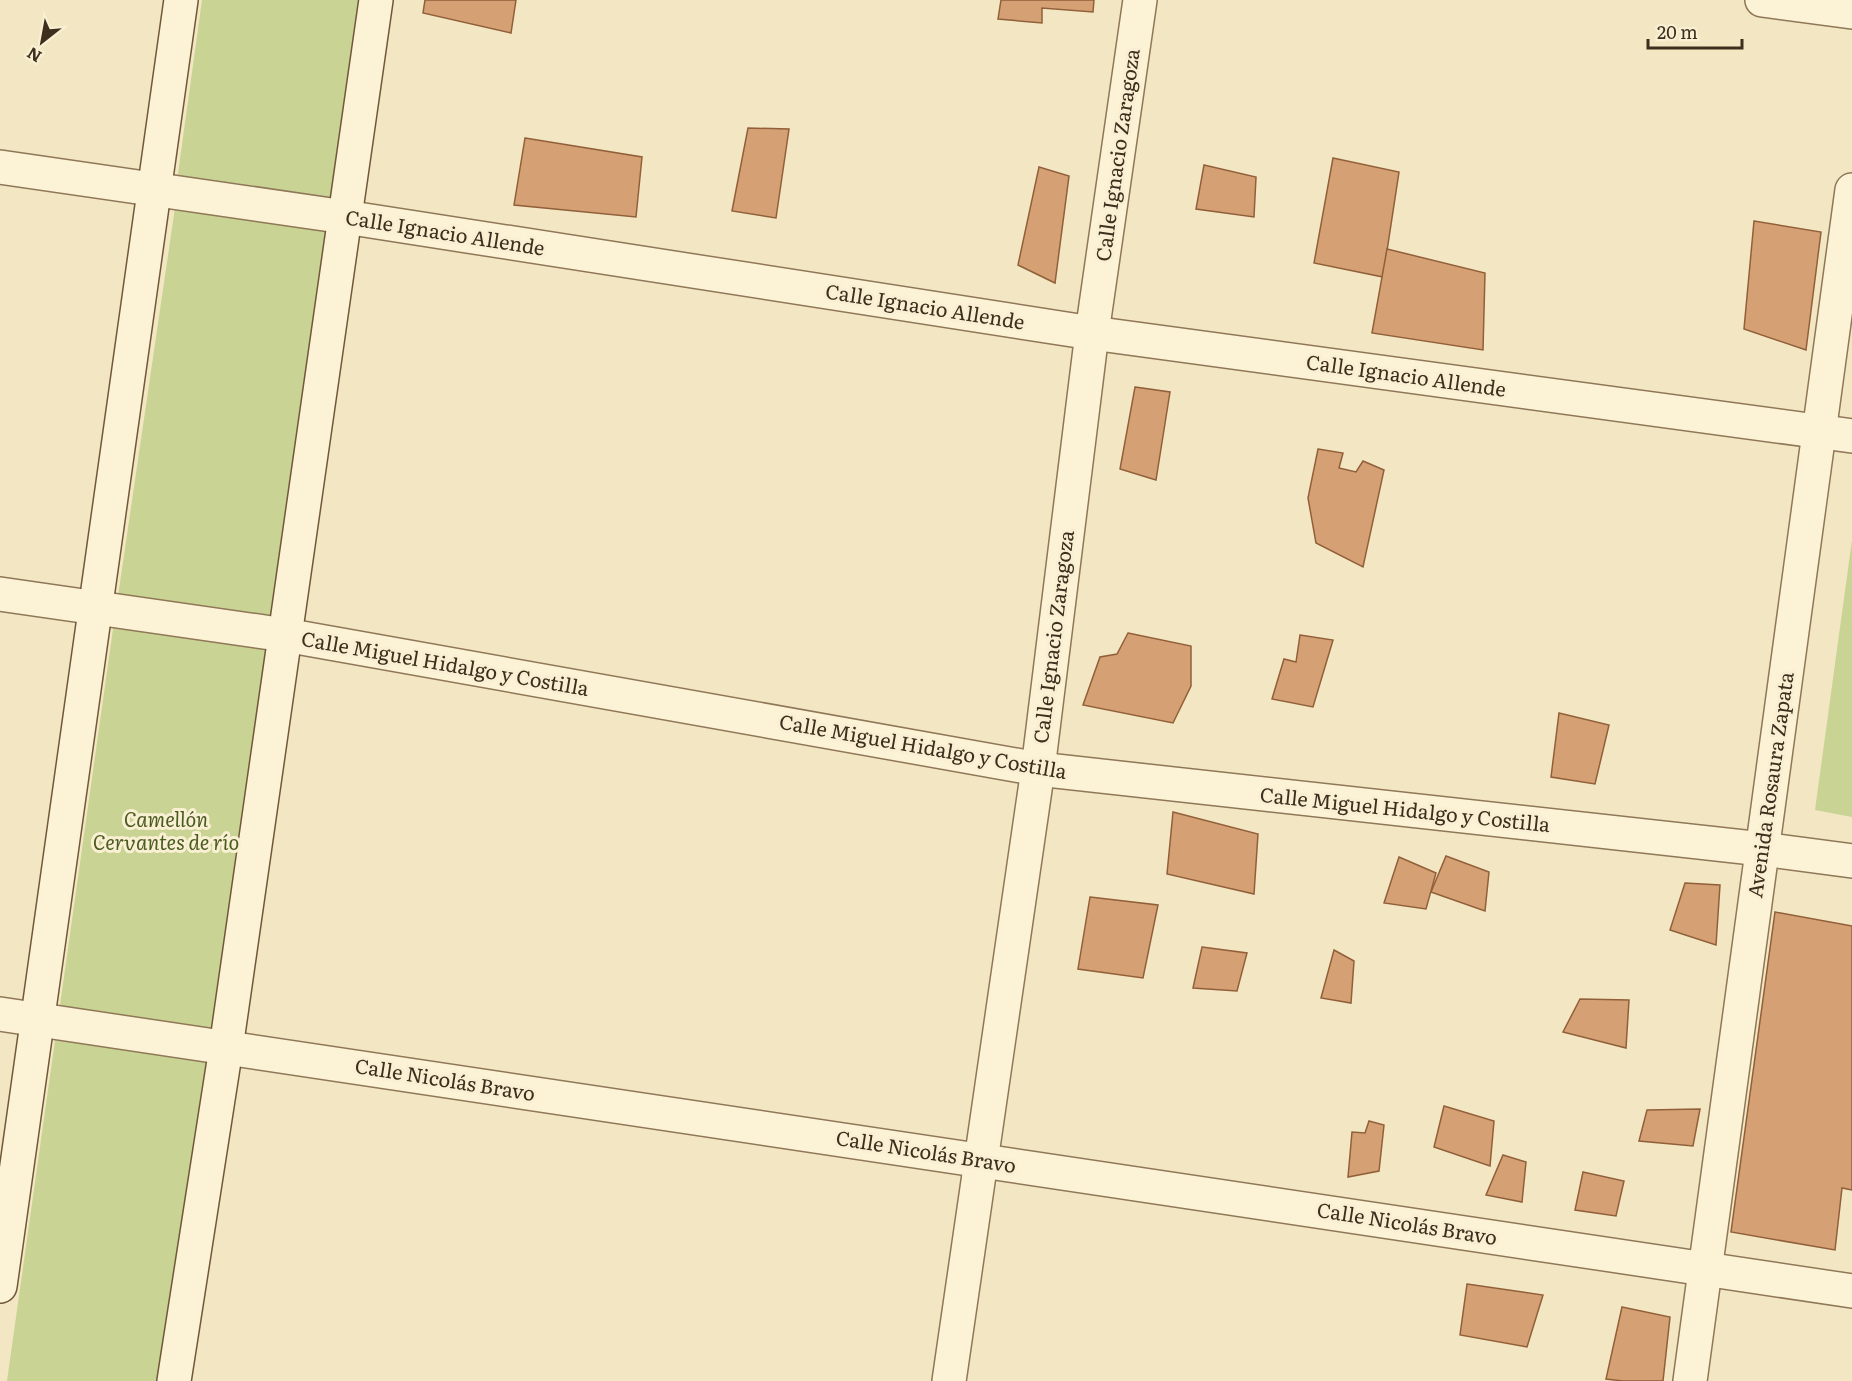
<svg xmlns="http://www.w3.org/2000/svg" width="1852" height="1381" font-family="Literata,serif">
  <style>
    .green { fill: #c8d394 }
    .building { fill: #d5a174; stroke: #91603a; stroke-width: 1.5 }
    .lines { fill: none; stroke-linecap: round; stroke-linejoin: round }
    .street-casing { stroke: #8f7757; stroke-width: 36 }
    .secondary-casing { stroke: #71583a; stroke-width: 36 }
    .street { stroke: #fcf3d6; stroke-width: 33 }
    .secondary { stroke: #fcf3d6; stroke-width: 33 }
    .labels { text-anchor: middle; stroke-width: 6; stroke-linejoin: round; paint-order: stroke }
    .street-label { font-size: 20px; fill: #3d2e1d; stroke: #f9f0d3 }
    .park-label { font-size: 20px; font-style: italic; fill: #4b5c21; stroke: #f9f0d3 }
  </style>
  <rect width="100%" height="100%" fill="#f3e6c2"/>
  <g class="green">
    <polygon points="202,0 365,0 335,211 176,188"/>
    <polygon points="176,201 334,225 274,627 117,603"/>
    <polygon points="1852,540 1852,817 1815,810"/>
    <polygon points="115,615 273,639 168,1381 7,1381"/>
  </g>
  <g class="building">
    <polygon points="425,0 516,0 511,33 423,13"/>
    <polygon points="1001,0 1094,0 1093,12 1042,8 1042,23 998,19"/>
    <polygon points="748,128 789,129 776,218 732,211"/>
    <polygon points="525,138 642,157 636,217 514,205"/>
    <polygon points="1333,158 1399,172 1383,277 1314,263"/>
    <polygon points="1204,165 1256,177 1254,217 1196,209"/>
    <polygon points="1039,167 1069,176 1055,283 1018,265"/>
    <polygon points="1754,221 1821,232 1806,350 1744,329"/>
    <polygon points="1387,249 1485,273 1483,350 1372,333"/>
    <polygon points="1135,387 1170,392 1156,480 1120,469"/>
    <polygon points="1318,449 1343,453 1339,468 1356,472 1363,461 1384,470 1363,567 1316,543 1308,498"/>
    <polygon points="1128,633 1191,646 1191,686 1173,723 1083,705 1100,657 1117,654"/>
    <polygon points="1300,635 1333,640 1313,707 1272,699 1284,659 1296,662"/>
    <polygon points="1559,713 1609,725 1595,784 1551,777"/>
    <polygon points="1173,812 1258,834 1254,894 1167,874"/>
    <polygon points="1446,856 1489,872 1485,911 1431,892"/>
    <polygon points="1399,857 1436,873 1426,909 1384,903"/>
    <polygon points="1685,883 1720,885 1716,945 1670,930"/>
    <polygon points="1090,897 1158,905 1143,978 1078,969"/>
    <polygon points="1775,912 1852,926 1852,1190 1842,1188 1835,1250 1731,1232"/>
    <polygon points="1202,947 1247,953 1237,991 1193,988"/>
    <polygon points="1334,950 1354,961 1351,1003 1321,998"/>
    <polygon points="1580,999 1629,1000 1626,1048 1563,1032"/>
    <polygon points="1444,1106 1494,1121 1490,1166 1434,1147"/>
    <polygon points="1700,1109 1693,1146 1639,1141 1647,1110"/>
    <polygon points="1369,1121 1384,1125 1379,1171 1348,1177 1352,1132 1365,1133"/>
    <polygon points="1503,1155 1526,1162 1522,1202 1486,1195"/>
    <polygon points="1583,1172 1624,1181 1616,1216 1575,1210"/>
    <polygon points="1467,1284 1543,1295 1527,1347 1460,1335"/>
    <polygon points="1622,1307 1670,1317 1663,1381 1623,1381 1606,1379"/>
  </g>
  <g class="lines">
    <defs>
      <g id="street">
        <polyline points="1762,0 1852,12"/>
        <polyline points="0,167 345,217 1092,333 1852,436"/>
        <polyline points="0,594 285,635 1038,769 1762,849 1852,861"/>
        <polyline points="0,1014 1852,1291"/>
        <polyline points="949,1381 1038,769 1092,333 1140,0"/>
        <polyline points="1690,1381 1852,190"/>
      </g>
      <g id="secondary">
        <polyline points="0,1286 181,0"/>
        <polyline points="174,1381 226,1048 376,0"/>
      </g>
    </defs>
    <use href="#street" class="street-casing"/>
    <use href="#secondary" class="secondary-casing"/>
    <use href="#street" class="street"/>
    <use href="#secondary" class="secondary"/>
  </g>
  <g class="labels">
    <g class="street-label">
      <text transform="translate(1118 155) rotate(-82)" y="7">Calle Ignacio Zaragoza</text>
      <text transform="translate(445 233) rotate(9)" y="7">Calle Ignacio Allende</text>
      <text transform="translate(925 307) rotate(9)" y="7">Calle Ignacio Allende</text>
      <text transform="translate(1406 376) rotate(8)" y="7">Calle Ignacio Allende</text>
      <text transform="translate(1054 637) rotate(-83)" y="7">Calle Ignacio Zaragoza</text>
      <text transform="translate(445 664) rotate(10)" y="7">Calle Miguel Hidalgo y Costilla</text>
      <text transform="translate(923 747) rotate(10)" y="7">Calle Miguel Hidalgo y Costilla</text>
      <text transform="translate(1771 785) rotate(-82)" y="7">Avenida Rosaura Zapata</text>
      <text transform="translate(1405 810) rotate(6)" y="7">Calle Miguel Hidalgo y Costilla</text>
      <text transform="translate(445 1080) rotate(9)" y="7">Calle Nicolás Bravo</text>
      <text transform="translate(926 1152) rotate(9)" y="7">Calle Nicolás Bravo</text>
      <text transform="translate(1407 1224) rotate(9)" y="7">Calle Nicolás Bravo</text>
    </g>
    <g class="park-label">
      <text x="166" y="827">Camellón<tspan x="166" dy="23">Cervantes de río</tspan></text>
    </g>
  </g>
  <g transform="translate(42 42) rotate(211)" stroke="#f9f0d3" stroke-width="4.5" paint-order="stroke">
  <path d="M0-4.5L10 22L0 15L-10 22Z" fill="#3d2e1d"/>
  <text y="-9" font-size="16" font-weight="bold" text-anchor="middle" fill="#3d2e1d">N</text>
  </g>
  <path d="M1648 39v9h94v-9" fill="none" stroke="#3d2e1d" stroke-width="3"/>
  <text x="1657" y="39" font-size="18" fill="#3d2e1d" stroke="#f9f0d3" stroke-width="4.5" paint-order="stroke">20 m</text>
</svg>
